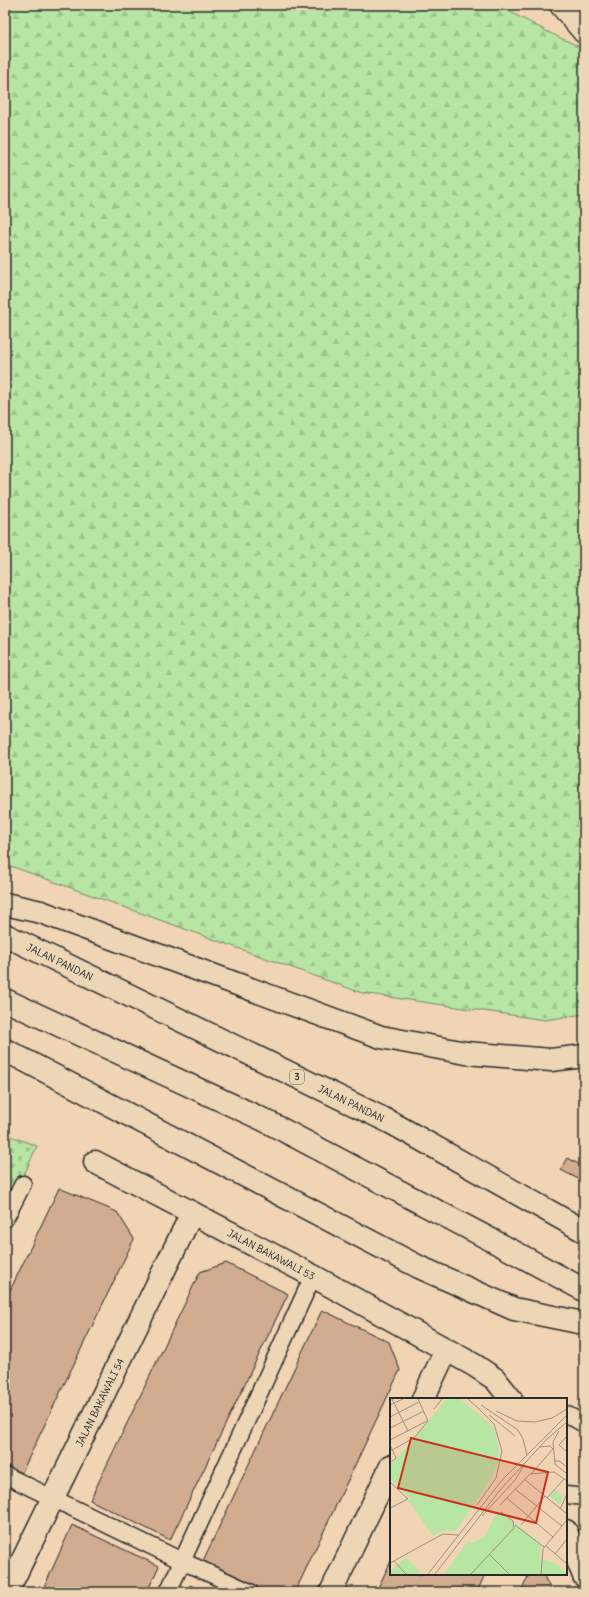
<svg xmlns="http://www.w3.org/2000/svg" width="589" height="1597" font-family="Delius,sans-serif">
  <style>
    .forest { fill: url(#forest-firs); stroke: #708868 }
    .cemetery { fill: url(#cemetery-stones); stroke: #708868 }
    .building { fill: #d2ac91; stroke: #2b2b2b }
    .lines { fill: none; stroke-linecap: round; stroke-linejoin: round }
    .service-casing { stroke: #2b2b2b; stroke-width: 19 }
    .minor-casing { stroke: #2b2b2b; stroke-width: 25 }
    .trunk-casing { stroke: #2b2b2b; stroke-width: 25 }
    .service { stroke: #edd6b6; stroke-width: 16 }
    .minor { stroke: #edd6b6; stroke-width: 22 }
    .trunk { stroke: #edd6b6; stroke-width: 22 }
    .labels { text-anchor: middle; stroke-width: 4; stroke-linejoin: round; paint-order: stroke }
    .shield { fill: #edd6b6; stroke: #655e55; stroke-width: 1 }
    .shield-label { font-size: 9px; font-weight: bold; fill: #2b2b2b }
    .street-label { font-size: 10px; fill: #2b2b2b; stroke: #edd6b6 }
    .inset-road { fill: none; stroke: #a1907d; stroke-width: 1 }
    .view { fill: #c8321e; fill-opacity: 0.15; stroke: #c8321e; stroke-width: 2 }
    .inset-edge { fill: none; stroke: #2b2b2b; stroke-width: 2 }
  </style>
  <defs>
    <pattern id="forest-firs" width="22" height="20" patternUnits="userSpaceOnUse"><rect width="22" height="20" fill="#b6e5a4"/><path d="M5 1l3.5 6h-7zM16 11l3.5 6h-7z" fill="#9dc58d"/></pattern>
    <pattern id="cemetery-stones" width="16" height="16" patternUnits="userSpaceOnUse"><rect width="16" height="16" fill="#b6e5a4"/><path d="M2 7V4a2 2 0 0 1 4 0v3zM10 15v-3a2 2 0 0 1 4 0v3z" fill="#9dc58d"/></pattern>
  </defs>
  <rect width="100%" height="100%" fill="#f0d4b4"/>
  <filter id="ink" filterUnits="userSpaceOnUse"><feTurbulence type="fractalNoise" baseFrequency=".025" numOctaves="2"/><feDisplacementMap in="SourceGraphic" scale="8" xChannelSelector="R" yChannelSelector="G"/><feConvolveMatrix kernelMatrix="1 2 1 2 8 2 1 2 1" color-interpolation-filters="sRGB"/></filter>
  <g filter="url(#ink)">
    <polygon class="forest" points="13,5 497,5 550,33 584,49 584,1014 545,1020 362,993 5,864 5,19"/>
    <polygon class="cemetery" points="5,1134 37,1146 5,1217"/>
    <g class="building">
      <polygon points="568,1158 584,1167 584,1182 561,1170"/>
      <polygon points="59,1188 117,1212 134,1239 21,1474 5,1467 5,1301"/>
      <polygon points="226,1263 288,1294 170,1540 90,1500 200,1272"/>
      <polygon points="322,1310 389,1342 400,1370 295,1592 257,1592 201,1565"/>
      <polygon points="72,1525 159,1566 147,1592 42,1592"/>
      <polygon points="391,1561 391,1574 485,1574 477,1592 376,1592"/>
      <polygon points="529,1574 543,1574 552,1592 521,1592"/>
      <polygon points="190,1585 206,1592 187,1592"/>
    </g>
    <g class="lines">
      <defs>
        <g id="service">
          <polyline points="5,1219 23,1184"/>
          <polyline points="566,1414 584,1424"/>
          <polyline points="5,1475 182,1561 250,1592"/>
          <polyline points="566,1495 584,1497"/>
          <polyline points="168,1592 313,1276"/>
        </g>
        <g id="minor">
          <polyline points="561,5 584,32"/>
          <path id="s1" d="M 95,1162 L 313,1276 L 474,1365 L 495,1379 L 511,1399"/>
          <polyline points="423,1399 446,1350"/>
          <polyline points="566,1531 584,1576"/>
          <path id="s2" d="M 7,1592 L 192,1213"/>
          <polyline points="331,1592 391,1466"/>
        </g>
        <g id="trunk">
          <polyline points="5,904 41,912 381,1037 466,1053 551,1060 584,1056"/>
          <path id="s3" d="M 5,935 L 390,1122 L 584,1231"/>
          <polyline points="5,1000 264,1120 516,1253 584,1290"/>
          <polyline points="5,1050 419,1267 514,1309 578,1322 584,1322"/>
        </g>
      </defs>
      <use href="#service" class="service-casing"/>
      <use href="#minor" class="minor-casing"/>
      <use href="#trunk" class="trunk-casing"/>
      <use href="#service" class="service"/>
      <use href="#minor" class="minor"/>
      <use href="#trunk" class="trunk"/>
    </g>
  </g>
  <g class="labels">
    <rect class="shield" x="290" y="1070" width="14" height="14" rx="3"/>
    <g class="shield-label">
      <text x="297" y="1080">3</text>
    </g>
    <g class="street-label">
      <text dy="4" stroke="none"><textPath href="#s3" startOffset="61">JALAN PANDAN</textPath></text>
      <text dy="4" stroke="none"><textPath href="#s3" startOffset="385">JALAN PANDAN</textPath></text>
      <text dy="4" stroke="none"><textPath href="#s1" startOffset="199">JALAN BAKAWALI 53</textPath></text>
      <text dy="4" stroke="none"><textPath href="#s2" startOffset="211">JALAN BAKAWALI 54</textPath></text>
    </g>
  </g>
  <g transform="translate(390 1398)">
    <rect width="177" height="177" fill="#f0d4b4"/>
    <path d="M 166,92 L 173,99 L 170,107 L 160,98 Z" fill="#b6e5a4"/>
    <path d="M 57,1 L 70,1 L 99,25 L 105,33 L 109,52 L 108,65 L 102,80 L 66,133 L 56,132 L 43,138 L 18,102 L 21,101 L 0,81 L 0,68 Z" fill="#b6e5a4"/>
    <path d="M 108,112 L 151,146 L 150,161 L 165,165 L 177,176 L 54,176 L 78,143 L 83,145 L 95,138 ZM 16,160 L 30,173 L 27,176 L 0,176 L 0,173 Z" fill="#b6e5a4"/>
    <path class="inset-road" d="M 2,1 L 18,33M 28,1 L 38,23M 78,1 L 88,10M 0,7 L 13,1M 91,7 L 128,32 L 133,41 L 137,57M 44,11 L 52,1M 106,13 L 127,23 L 145,24 L 162,20 L 177,11M 99,17 L 125,38M 0,19 L 29,4M 0,30 L 34,13M 177,38 L 169,47 L 177,54M 0,42 L 37,23M 0,47 L 6,60 L 0,65M 149,49 L 160,48 L 163,51M 0,53 L 24,40 L 38,23M 164,63 L 169,63 L 177,69M 165,66 L 163,44 L 169,33M 165,66 L 177,76M 141,76 L 163,51M 134,81 L 177,116M 0,84 L 18,101 L 0,110M 125,91 L 172,128M 117,100 L 163,139M 157,100 L 174,81M 87,107 L 106,80 L 112,53 L 104,26 L 88,10M 110,107 L 140,76 L 164,74 L 177,83M 170,111 L 177,96M 92,118 L 126,81 L 135,65M 125,127 L 154,149M 131,127 L 155,98M 156,148 L 177,166M 165,156 L 177,141M 100,157 L 119,176M 4,163 L 16,176M 0,165 L 53,136 L 68,137M 38,176 L 113,81 L 177,17M 45,176 L 110,92 L 157,41 L 177,24M 81,176 L 124,130 L 123,123 L 111,114M 151,176 L 153,151 L 177,122"/>
    <path class="view" d="M 21,40 L 158,74 L 146,125 L 8,90 Z"/>
    <rect width="177" height="177" class="inset-edge"/>
  </g>
  <rect width="589" height="1597" fill="none" stroke="#edd6b6" stroke-width="20"/>
  <rect x="10" y="10" width="569" height="1577" fill="none" stroke="#2b2b2b" stroke-width="1.5" filter="url(#ink)"/>
</svg>
